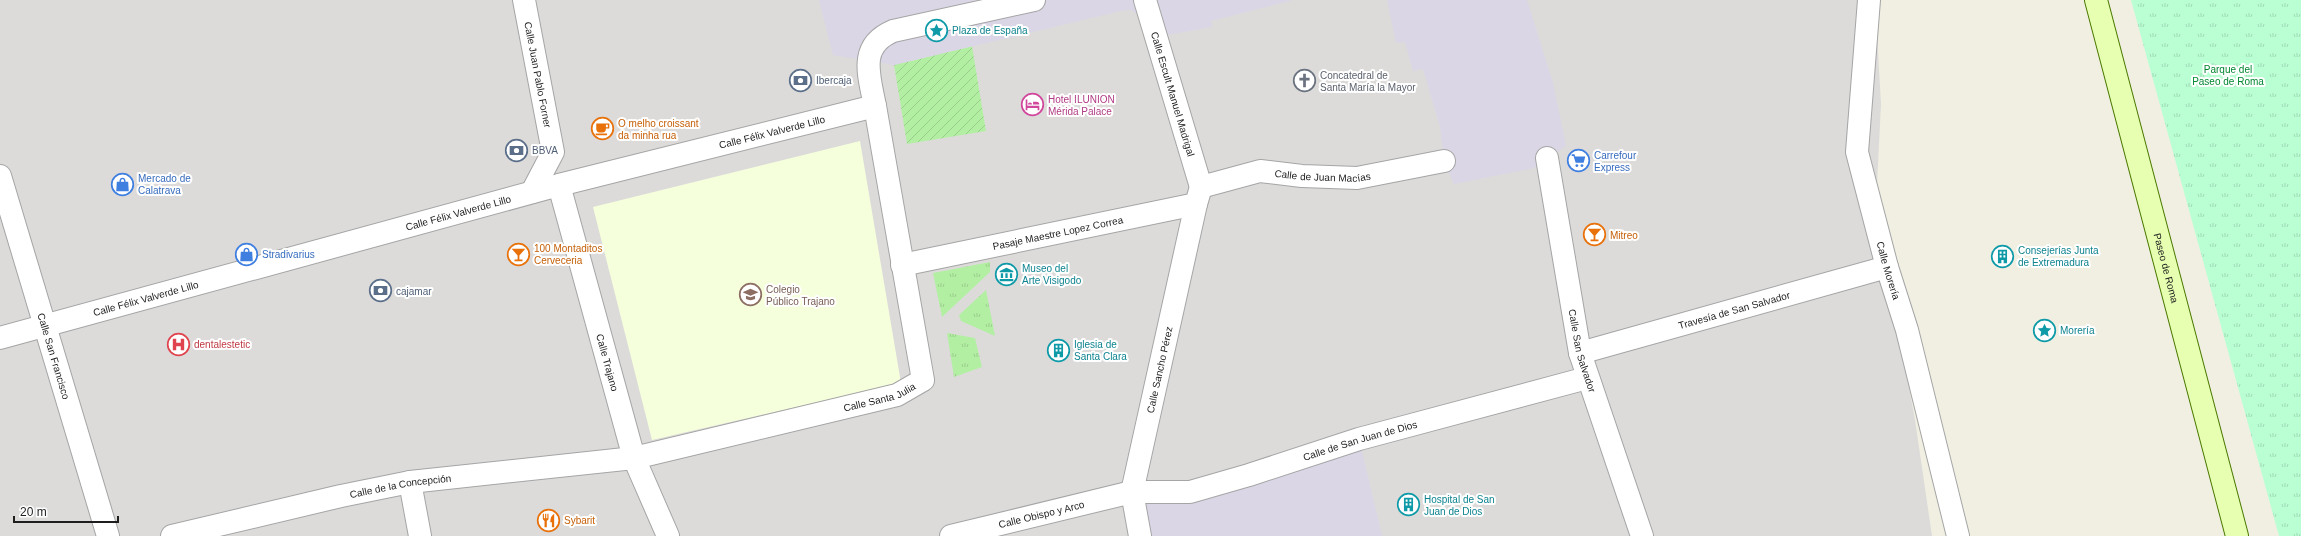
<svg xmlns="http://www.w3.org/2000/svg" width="2301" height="536" font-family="Helvetica,sans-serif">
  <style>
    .residential { fill: #dcdbda }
    .education { fill: #f5ffdc }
    .grass { fill: url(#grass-tufts) }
    .park { fill: url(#park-tufts) }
    .garden { fill: url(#garden-furrows) }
    .plaza { fill: #dbd6e6 }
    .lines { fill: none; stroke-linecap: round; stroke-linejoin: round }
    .pedestrian-casing { stroke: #a5a5a5; stroke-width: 24 }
    .minor-casing { stroke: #a5a5a5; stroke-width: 24 }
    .secondary-casing { stroke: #4b7900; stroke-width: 24 }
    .pedestrian { stroke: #fff; stroke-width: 22 }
    .minor { stroke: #fff; stroke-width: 22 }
    .secondary { stroke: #e6ffb1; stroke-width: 22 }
    .labels { text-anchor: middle; stroke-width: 4; stroke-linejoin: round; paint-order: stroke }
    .culture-label { font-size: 10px; fill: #0d838f; stroke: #fff; text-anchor: start }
    .park-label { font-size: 10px; fill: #008731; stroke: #fff }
    .street-label { font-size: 10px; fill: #1e1e1e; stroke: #fff }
    .worship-label { font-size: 10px; fill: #5b616d; stroke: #fff; text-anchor: start }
    .service-label { font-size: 10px; fill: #4e5e75; stroke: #fff; text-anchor: start }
    .hotel-label { font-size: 10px; fill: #b23c85; stroke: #fff; text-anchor: start }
    .food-label { font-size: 10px; fill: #c56008; stroke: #fff; text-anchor: start }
    .shop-label { font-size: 10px; fill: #366cbe; stroke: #fff; text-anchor: start }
    .education-label { font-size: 10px; fill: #785e54; stroke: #fff; text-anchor: start }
    .health-label { font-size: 10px; fill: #be3a42; stroke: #fff; text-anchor: start }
  </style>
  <defs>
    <pattern id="grass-tufts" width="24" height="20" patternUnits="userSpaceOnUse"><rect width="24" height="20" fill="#b3efa3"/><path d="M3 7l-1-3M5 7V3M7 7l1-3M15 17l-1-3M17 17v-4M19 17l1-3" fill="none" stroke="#9acc8c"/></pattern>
    <pattern id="park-tufts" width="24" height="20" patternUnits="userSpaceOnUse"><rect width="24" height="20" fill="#baffd3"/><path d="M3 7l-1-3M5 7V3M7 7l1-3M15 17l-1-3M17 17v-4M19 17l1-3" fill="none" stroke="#9fdab5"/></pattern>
    <pattern id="garden-furrows" width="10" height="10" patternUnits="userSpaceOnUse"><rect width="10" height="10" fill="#b3efa3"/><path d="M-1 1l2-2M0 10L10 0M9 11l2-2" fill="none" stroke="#9acc8c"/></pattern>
  </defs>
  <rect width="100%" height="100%" fill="#f0efe2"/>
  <polygon class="residential" points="0,0 1875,0 1881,104 1876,205 1915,420 1932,536 0,536"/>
  <polygon class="education" points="860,141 901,383 652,440 593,207"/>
  <g class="grass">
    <polygon points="990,262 990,272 942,317 933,273"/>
    <polygon points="986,290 995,336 961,321 959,315"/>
    <polygon points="947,333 975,338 982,367 954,377"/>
  </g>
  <polygon class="park" points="2131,0 2301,0 2301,536 2279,536"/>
  <polygon class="garden" points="972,46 986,131 907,144 894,65"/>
  <g class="plaza">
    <polygon points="819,0 1293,0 1211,21 1212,27 1145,39 1137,14 1131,10 1125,10 894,65 833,55"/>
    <polygon points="1387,0 1527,0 1553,83 1566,146 1534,168 1454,184 1444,161 1440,127 1423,69 1413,71 1405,42 1396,43"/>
    <polygon points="1359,439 1382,536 1140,536 1132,492 1190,492"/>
  </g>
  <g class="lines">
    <defs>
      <g id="pedestrian">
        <path id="s1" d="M 524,0 L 553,152 L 532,192"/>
        <path id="s2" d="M 1145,0 L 1201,187"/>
        <path id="s3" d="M 1547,158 L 1580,353 L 1642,536"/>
        <path id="s4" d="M 0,176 L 108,536"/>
        <path id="s5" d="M 1201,187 L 1260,171 L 1302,176 L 1357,178 L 1444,161"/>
        <path id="s6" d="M 902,265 L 1196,204 L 1201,187"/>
        <path id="s7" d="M 1580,353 L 1887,267"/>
        <polyline points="410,482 420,536"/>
        <path id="s8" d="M 172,536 L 341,496 L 410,482 L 634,458"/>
        <path id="s9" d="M 951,536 L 1132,492 L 1190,492 L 1249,475 L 1359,439 L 1587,378"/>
      </g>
      <g id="minor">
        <path id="s10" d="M 1869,0 L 1857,152 L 1887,267 L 1907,330 L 1958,536"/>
        <path id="s11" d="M 559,185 L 634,458 L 668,536"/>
        <path id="s12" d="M 0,338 L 559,185 L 875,106 C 869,75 858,46 893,31 L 1034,0"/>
        <path id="s13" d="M 634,458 L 897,395 L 923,380 L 875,106"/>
        <path id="s14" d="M 1140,536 L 1132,492 L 1196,204"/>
      </g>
      <g id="secondary">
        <path id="s15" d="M 2096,0 L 2237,536"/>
      </g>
    </defs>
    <use href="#pedestrian" class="pedestrian-casing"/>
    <use href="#minor" class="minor-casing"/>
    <use href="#secondary" class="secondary-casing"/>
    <use href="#pedestrian" class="pedestrian"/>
    <use href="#minor" class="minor"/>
    <use href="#secondary" class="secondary"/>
  </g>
  <defs>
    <symbol id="sight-ring" viewBox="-11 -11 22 22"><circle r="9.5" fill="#fff" stroke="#0f9aa8" stroke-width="1.5"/><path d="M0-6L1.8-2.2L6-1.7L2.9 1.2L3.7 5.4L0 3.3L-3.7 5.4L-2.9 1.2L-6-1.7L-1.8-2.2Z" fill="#0f9aa8"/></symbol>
    <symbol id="bank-ring" viewBox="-11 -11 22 22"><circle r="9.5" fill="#fff" stroke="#5c6f8a" stroke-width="1.5"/><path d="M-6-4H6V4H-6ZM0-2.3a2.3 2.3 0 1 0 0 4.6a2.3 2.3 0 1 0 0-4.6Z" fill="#5c6f8a"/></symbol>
    <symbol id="church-ring" viewBox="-11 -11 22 22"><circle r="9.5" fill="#fff" stroke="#6b7280" stroke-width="1.5"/><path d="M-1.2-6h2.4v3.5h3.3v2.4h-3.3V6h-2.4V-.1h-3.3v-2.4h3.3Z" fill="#6b7280"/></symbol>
    <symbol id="hotel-ring" viewBox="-11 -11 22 22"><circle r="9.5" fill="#fff" stroke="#d1479c" stroke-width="1.5"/><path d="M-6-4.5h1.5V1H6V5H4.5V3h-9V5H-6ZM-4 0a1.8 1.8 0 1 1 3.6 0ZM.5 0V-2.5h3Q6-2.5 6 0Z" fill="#d1479c"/></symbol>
    <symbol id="cafe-ring" viewBox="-11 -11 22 22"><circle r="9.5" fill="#fff" stroke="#e8710a" stroke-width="1.5"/><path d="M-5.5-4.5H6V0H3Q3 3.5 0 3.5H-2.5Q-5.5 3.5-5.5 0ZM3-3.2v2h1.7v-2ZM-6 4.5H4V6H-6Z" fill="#e8710a"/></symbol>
    <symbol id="supermarket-ring" viewBox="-11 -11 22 22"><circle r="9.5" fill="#fff" stroke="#3f7fe0" stroke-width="1.5"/><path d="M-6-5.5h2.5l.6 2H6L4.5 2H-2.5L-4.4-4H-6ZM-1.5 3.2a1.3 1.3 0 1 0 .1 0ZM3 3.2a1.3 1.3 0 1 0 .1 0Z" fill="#3f7fe0"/></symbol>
    <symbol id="shop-ring" viewBox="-11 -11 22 22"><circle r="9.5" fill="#fff" stroke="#3f7fe0" stroke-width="1.5"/><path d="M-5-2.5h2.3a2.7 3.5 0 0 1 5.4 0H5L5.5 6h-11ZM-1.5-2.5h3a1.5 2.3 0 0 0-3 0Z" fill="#3f7fe0"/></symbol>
    <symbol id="bar-ring" viewBox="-11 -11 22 22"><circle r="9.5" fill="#fff" stroke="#e8710a" stroke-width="1.5"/><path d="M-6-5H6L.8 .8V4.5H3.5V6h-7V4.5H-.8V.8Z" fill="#e8710a"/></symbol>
    <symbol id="building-ring" viewBox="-11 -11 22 22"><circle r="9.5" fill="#fff" stroke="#0f9aa8" stroke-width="1.5"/><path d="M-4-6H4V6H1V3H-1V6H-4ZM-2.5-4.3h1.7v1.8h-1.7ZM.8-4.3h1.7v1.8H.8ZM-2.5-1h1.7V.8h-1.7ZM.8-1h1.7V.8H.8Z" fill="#0f9aa8"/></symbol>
    <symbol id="museum-ring" viewBox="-11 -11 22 22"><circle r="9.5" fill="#fff" stroke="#0f9aa8" stroke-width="1.5"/><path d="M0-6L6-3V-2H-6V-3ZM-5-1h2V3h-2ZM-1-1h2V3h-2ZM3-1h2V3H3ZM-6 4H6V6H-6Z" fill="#0f9aa8"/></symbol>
    <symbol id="school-ring" viewBox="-11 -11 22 22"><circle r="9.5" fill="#fff" stroke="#8d6e63" stroke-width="1.5"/><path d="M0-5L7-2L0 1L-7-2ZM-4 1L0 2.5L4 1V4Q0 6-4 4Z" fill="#8d6e63"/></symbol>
    <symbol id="hospital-ring" viewBox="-11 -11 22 22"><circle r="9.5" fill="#fff" stroke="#e0444e" stroke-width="1.5"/><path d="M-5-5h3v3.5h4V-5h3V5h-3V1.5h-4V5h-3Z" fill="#e0444e"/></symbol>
    <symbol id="restaurant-ring" viewBox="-11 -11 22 22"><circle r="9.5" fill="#fff" stroke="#e8710a" stroke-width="1.5"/><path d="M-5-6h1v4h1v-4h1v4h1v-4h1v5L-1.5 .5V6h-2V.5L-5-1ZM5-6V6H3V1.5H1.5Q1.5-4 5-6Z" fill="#e8710a"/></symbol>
  </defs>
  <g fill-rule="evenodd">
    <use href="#sight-ring" x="924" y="18" width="25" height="25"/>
    <use href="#bank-ring" x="788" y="68" width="25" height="25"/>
    <use href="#church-ring" x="1292" y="68" width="25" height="25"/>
    <use href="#hotel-ring" x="1020" y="92" width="25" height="25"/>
    <use href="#cafe-ring" x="590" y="116" width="25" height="25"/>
    <use href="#bank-ring" x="504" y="138" width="25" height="25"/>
    <use href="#supermarket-ring" x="1566" y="148" width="25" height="25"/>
    <use href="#shop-ring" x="110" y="172" width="25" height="25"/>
    <use href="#bar-ring" x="1582" y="222" width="25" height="25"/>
    <use href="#shop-ring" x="234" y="242" width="25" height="25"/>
    <use href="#bar-ring" x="506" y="242" width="25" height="25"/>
    <use href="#building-ring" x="1990" y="244" width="25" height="25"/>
    <use href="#museum-ring" x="994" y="262" width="25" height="25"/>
    <use href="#bank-ring" x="368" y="278" width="25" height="25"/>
    <use href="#school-ring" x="738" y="282" width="25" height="25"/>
    <use href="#sight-ring" x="2032" y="318" width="25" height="25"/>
    <use href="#hospital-ring" x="166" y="332" width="25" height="25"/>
    <use href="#building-ring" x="1046" y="338" width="25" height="25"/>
    <use href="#building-ring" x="1396" y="492" width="25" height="25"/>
    <use href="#restaurant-ring" x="536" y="508" width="25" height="25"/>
  </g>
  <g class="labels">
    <g class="culture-label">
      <text x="952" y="34">Plaza de España</text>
      <text x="2018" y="254">Consejerías Junta<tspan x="2018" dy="12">de Extremadura</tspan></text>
      <text x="1022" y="272">Museo del<tspan x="1022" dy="12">Arte Visigodo</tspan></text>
      <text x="2060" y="334">Morería</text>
      <text x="1074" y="348">Iglesia de<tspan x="1074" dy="12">Santa Clara</tspan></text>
      <text x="1424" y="503">Hospital de San<tspan x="1424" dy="12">Juan de Dios</tspan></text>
    </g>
    <g class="park-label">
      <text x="2228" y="73">Parque del<tspan x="2228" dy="12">Paseo de Roma</tspan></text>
    </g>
    <g class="street-label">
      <text dy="4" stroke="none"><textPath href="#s1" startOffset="76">Calle Juan Pablo Forner</textPath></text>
      <text dy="4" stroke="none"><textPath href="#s2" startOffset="98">Calle Escult Manuel Madrigal</textPath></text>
      <text dy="4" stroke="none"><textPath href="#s12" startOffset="799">Calle Félix Valverde Lillo</textPath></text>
      <text dy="4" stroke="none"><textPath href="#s5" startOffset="124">Calle de Juan Macías</textPath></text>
      <text dy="4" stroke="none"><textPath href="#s12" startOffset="475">Calle Félix Valverde Lillo</textPath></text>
      <text dy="4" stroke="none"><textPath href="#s6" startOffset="159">Pasaje Maestre Lopez Correa</textPath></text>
      <text dy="4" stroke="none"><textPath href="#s15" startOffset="277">Paseo de Roma</textPath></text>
      <text dy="4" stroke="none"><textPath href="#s10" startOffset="275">Calle Morería</textPath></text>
      <text dy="4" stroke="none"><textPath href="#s12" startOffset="151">Calle Félix Valverde Lillo</textPath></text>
      <text dy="4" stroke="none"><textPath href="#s7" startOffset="160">Travesía de San Salvador</textPath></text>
      <text dy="4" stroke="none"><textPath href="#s3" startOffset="196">Calle San Salvador</textPath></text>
      <text dy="4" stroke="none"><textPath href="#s4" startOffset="188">Calle San Francisco</textPath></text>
      <text dy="4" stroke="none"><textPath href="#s11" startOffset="184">Calle Trajano</textPath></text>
      <text dy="4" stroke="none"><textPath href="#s14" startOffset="170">Calle Sancho Pérez</textPath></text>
      <text dy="4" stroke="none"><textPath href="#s13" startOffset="253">Calle Santa Julia</textPath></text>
      <text dy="4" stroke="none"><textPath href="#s9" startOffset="422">Calle de San Juan de Dios</textPath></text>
      <text dy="4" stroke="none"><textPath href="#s8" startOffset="234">Calle de la Concepción</textPath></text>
      <text dy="4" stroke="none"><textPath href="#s9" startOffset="93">Calle Obispo y Arco</textPath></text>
    </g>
    <g class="worship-label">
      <text x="1320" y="79">Concatedral de<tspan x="1320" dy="12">Santa María la Mayor</tspan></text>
    </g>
    <g class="service-label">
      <text x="816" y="84">Ibercaja</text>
      <text x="532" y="154">BBVA</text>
      <text x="396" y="295">cajamar</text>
    </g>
    <g class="hotel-label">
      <text x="1048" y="103">Hotel ILUNION<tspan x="1048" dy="12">Mérida Palace</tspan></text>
    </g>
    <g class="food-label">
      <text x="618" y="127">O melho croissant<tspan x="618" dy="12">da minha rua</tspan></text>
      <text x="1610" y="239">Mitreo</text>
      <text x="534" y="252">100 Montaditos<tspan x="534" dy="12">Cerveceria</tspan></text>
      <text x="564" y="524">Sybarit</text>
    </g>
    <g class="shop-label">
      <text x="1594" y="159">Carrefour<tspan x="1594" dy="12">Express</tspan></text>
      <text x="138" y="182">Mercado de<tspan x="138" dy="12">Calatrava</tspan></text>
      <text x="262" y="258">Stradivarius</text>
    </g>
    <g class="education-label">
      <text x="766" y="293">Colegio<tspan x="766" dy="12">Público Trajano</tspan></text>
    </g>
    <g class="health-label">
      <text x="194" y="348">dentalestetic</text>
    </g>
  </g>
  <path d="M14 516v6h104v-6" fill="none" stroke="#1e1e1e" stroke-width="2"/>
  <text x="20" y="516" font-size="12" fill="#1e1e1e" stroke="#ffffff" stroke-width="3" paint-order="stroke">20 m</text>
</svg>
